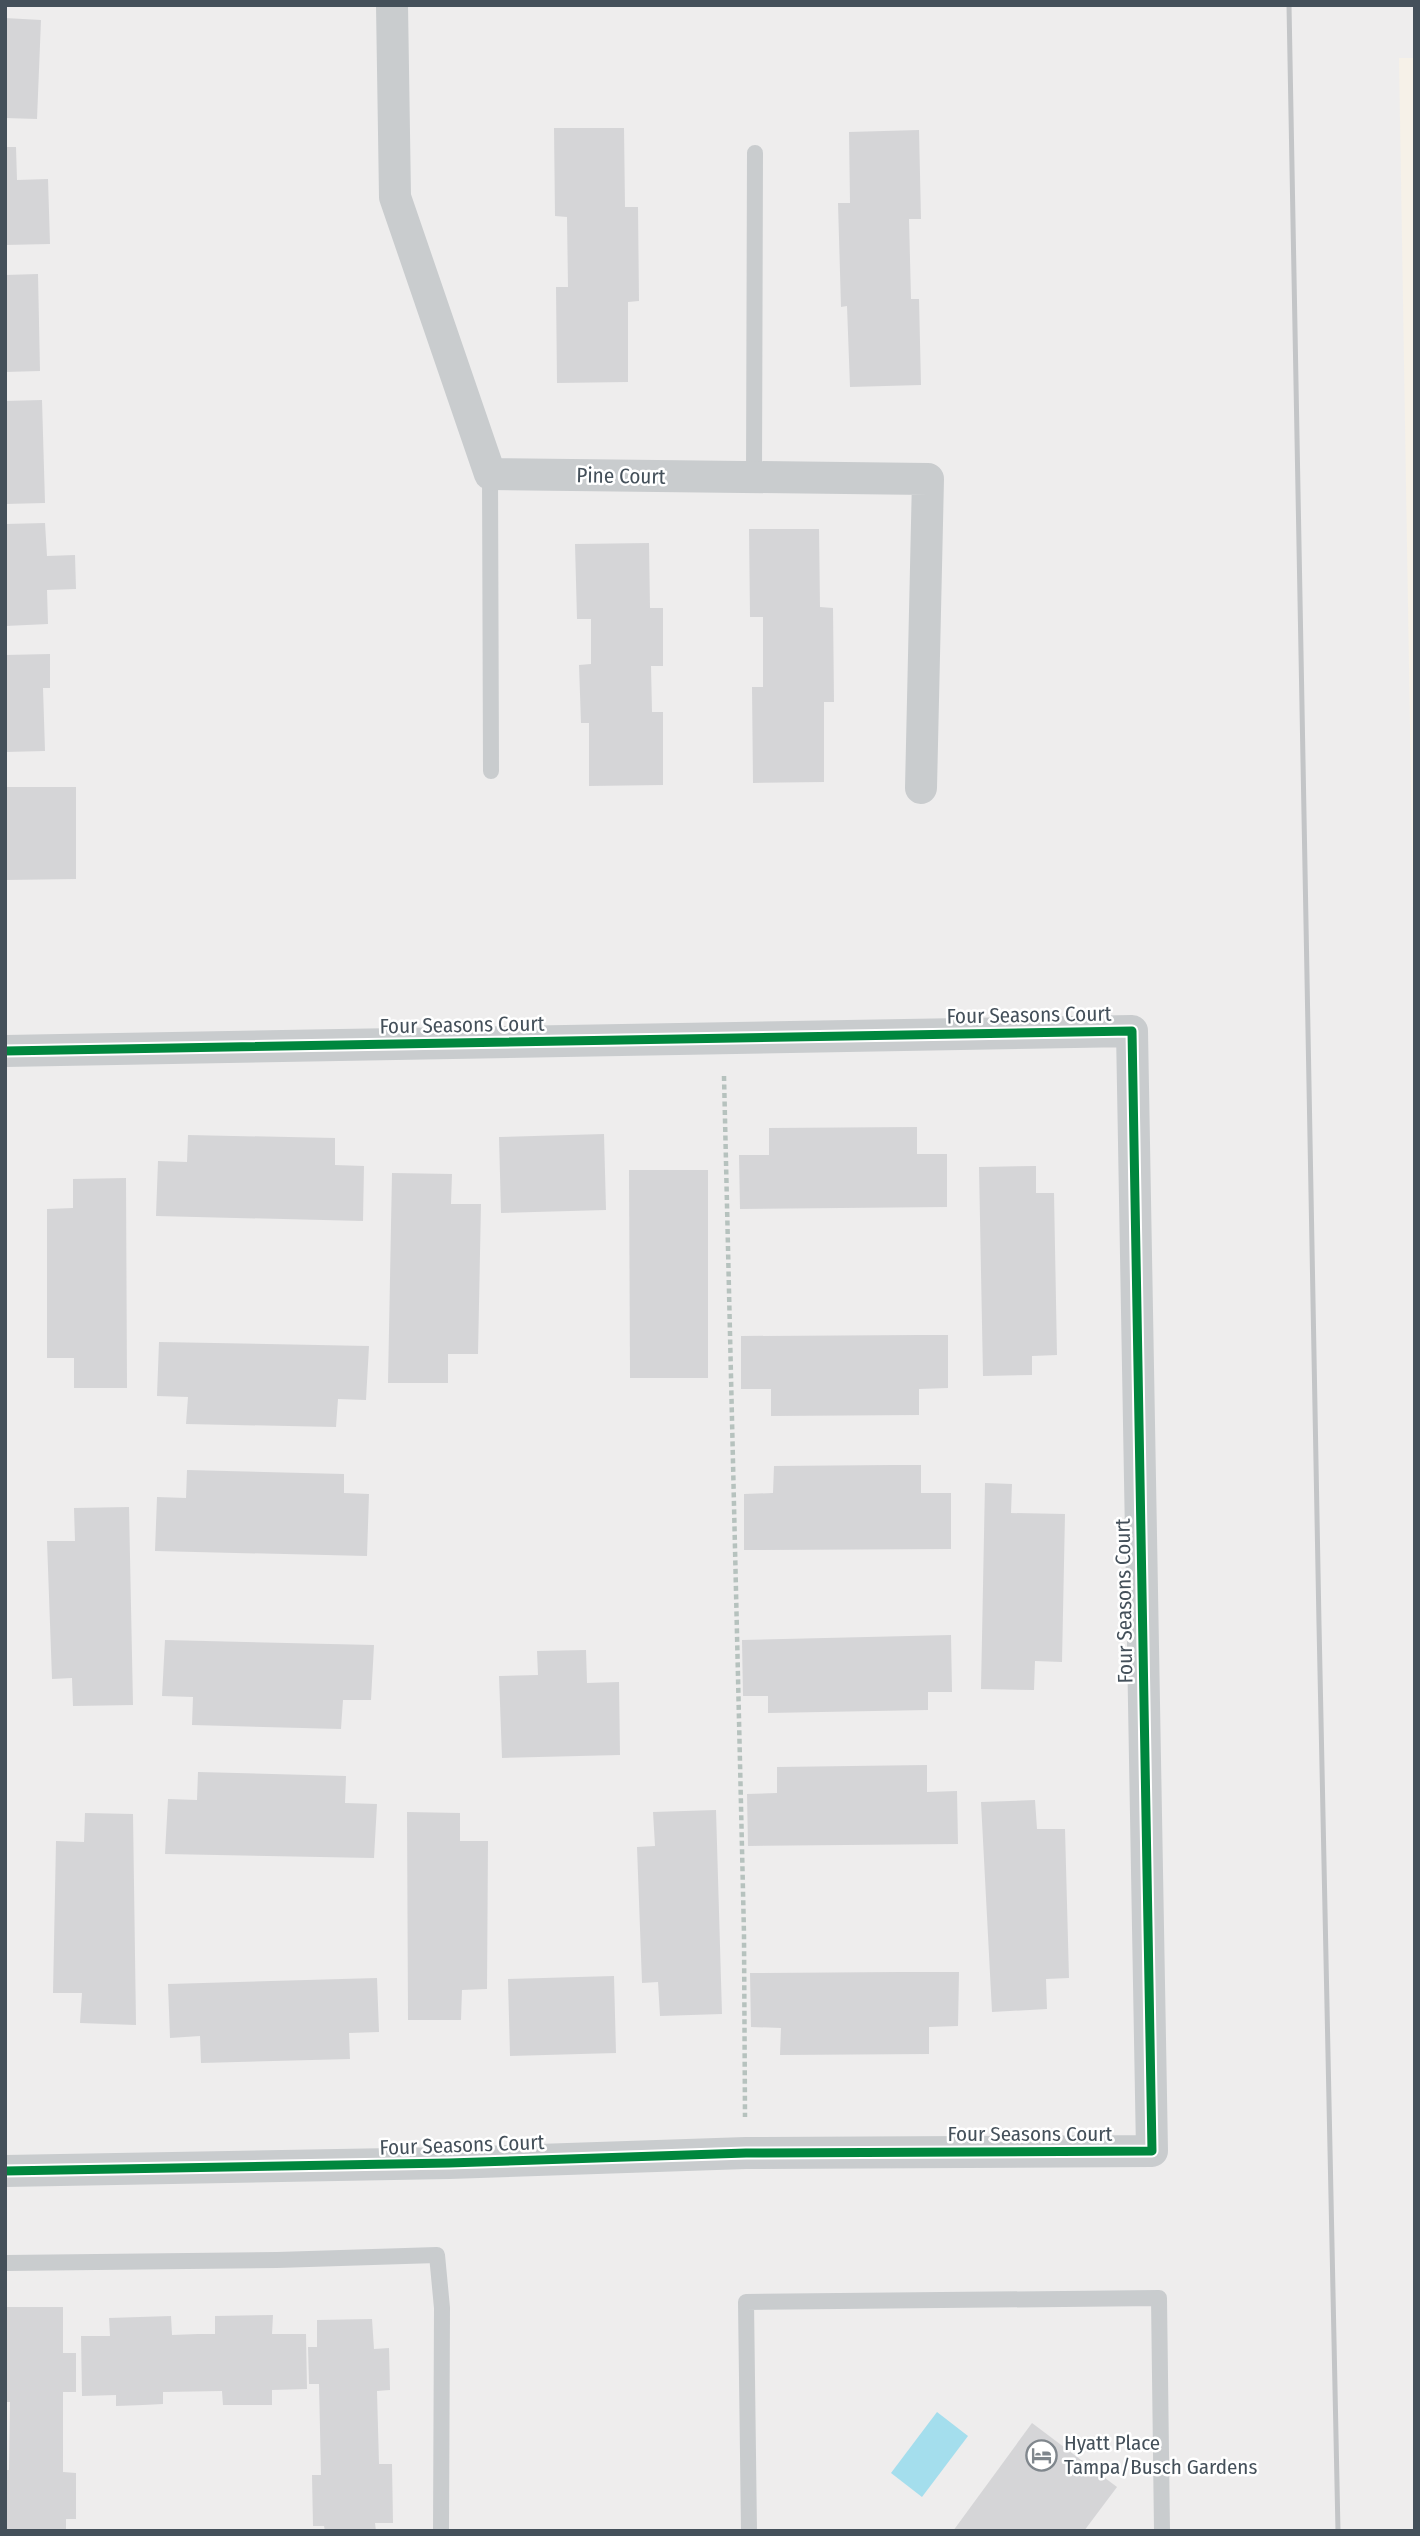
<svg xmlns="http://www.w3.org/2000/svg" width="1420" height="2536" font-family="'Fira Sans Condensed',sans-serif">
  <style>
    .commercial { fill: #f6f1e8 }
    .water { fill: #a4deed }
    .building { fill: #d5d5d7 }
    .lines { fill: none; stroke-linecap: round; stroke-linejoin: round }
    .path { stroke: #b6c2be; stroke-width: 4.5; stroke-dasharray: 5 3.5; stroke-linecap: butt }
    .service { stroke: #c9ccce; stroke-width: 16 }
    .minor { stroke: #c9ccce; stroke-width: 32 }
    .rail { stroke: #c3c5c7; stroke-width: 5 }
    .cycleway-casing { stroke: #fff; stroke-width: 13 }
    .cycleway { stroke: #00873e; stroke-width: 9 }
    .labels { text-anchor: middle; stroke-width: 5; stroke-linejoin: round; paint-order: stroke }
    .street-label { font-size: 21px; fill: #44505a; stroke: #fff }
    .poi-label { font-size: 21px; fill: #44505a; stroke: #fff; text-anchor: start }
  </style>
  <rect width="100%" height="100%" fill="#eeeded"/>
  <polygon class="commercial" points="1399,58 1415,58 1415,1030"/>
  <polygon class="water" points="937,2412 968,2436 922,2497 891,2473"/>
  <g class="building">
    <polygon points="5,18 41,20 37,119 5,118"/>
    <polygon points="554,128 624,128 625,207 638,207 639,301 628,302 628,382 557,383 556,287 568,287 567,217 555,216"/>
    <polygon points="919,130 921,219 909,219 911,299 919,299 921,385 850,387 847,306 841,307 838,203 850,203 849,132"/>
    <polygon points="5,147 16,147 17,180 48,179 50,244 5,245"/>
    <polygon points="38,274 40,371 5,372 5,275"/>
    <polygon points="42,400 45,503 5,504 5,401"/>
    <polygon points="45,523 47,556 75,555 76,589 47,590 48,624 5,626 5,524"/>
    <polygon points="749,529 819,529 820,607 833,608 834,702 824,702 824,782 753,783 752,687 763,687 763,617 750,617"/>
    <polygon points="649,543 650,608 663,608 663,666 651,666 652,712 663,712 663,785 589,786 589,723 581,723 579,665 591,664 591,619 577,619 575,544"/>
    <polygon points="50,654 50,688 43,688 45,751 5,752 5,655"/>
    <polygon points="5,787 76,787 76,879 5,880"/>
    <polygon points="917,1127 917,1154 947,1154 947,1207 740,1209 739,1155 769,1155 769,1128"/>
    <polygon points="604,1134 606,1210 501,1213 499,1137"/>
    <polygon points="188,1135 335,1138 335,1165 364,1166 363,1221 156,1216 158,1161 187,1162"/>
    <polygon points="1036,1166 1036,1193 1054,1193 1057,1355 1032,1356 1032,1375 983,1376 979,1167"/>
    <polygon points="629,1170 708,1170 708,1378 630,1378"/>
    <polygon points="392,1173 452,1174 451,1204 481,1204 478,1354 448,1354 448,1383 388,1383"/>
    <polygon points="126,1178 127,1388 74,1388 74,1358 47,1358 47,1209 73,1208 73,1179"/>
    <polygon points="918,1335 948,1335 948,1388 919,1389 919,1415 771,1416 771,1389 741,1389 741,1336"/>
    <polygon points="159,1342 369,1346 366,1400 338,1399 336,1427 186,1424 188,1397 157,1396"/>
    <polygon points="891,1465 921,1465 921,1493 951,1493 951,1549 744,1550 744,1494 773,1493 774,1466"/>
    <polygon points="187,1470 344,1474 344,1493 369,1494 367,1556 155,1551 157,1497 186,1498"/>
    <polygon points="985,1483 1012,1484 1011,1513 1065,1514 1062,1662 1035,1661 1034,1690 981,1689"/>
    <polygon points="129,1507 133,1705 73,1706 72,1678 52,1679 47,1541 75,1541 74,1508"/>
    <polygon points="951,1635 952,1692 928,1692 928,1710 768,1713 768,1696 743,1696 742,1640"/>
    <polygon points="165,1640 374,1645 371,1700 343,1700 341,1729 192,1725 193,1697 162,1696"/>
    <polygon points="586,1650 587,1683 619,1682 620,1755 502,1758 499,1676 538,1675 537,1651"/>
    <polygon points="927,1765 927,1792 957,1791 958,1844 748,1846 747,1794 777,1793 777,1767"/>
    <polygon points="198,1772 346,1776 345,1803 377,1804 374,1858 165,1854 168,1799 197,1800"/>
    <polygon points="1035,1800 1037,1829 1065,1829 1069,1978 1046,1979 1047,2009 992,2012 981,1802"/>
    <polygon points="716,1810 722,2014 660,2016 658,1982 642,1983 637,1847 655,1846 653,1812"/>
    <polygon points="407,1812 460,1813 460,1841 488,1841 487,1989 462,1990 461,2020 408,2020"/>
    <polygon points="85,1813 133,1814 136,2025 80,2023 82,1993 53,1993 56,1841 84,1842"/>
    <polygon points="899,1972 959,1972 958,2026 929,2027 929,2054 780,2055 781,2028 751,2027 750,1973"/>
    <polygon points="614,1976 616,2053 510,2056 508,1979"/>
    <polygon points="377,1978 379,2032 349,2033 350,2059 201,2063 200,2036 170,2038 168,1984"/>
    <polygon points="5,2307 63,2307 63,2353 76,2353 76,2392 63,2392 63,2472 76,2473 76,2519 66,2519 66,2531 5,2531 5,2470 9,2470 10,2402 5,2402"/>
    <polygon points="273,2315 272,2334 306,2334 307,2389 272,2390 272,2405 223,2405 222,2391 163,2392 163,2404 143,2405 116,2406 116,2395 82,2396 81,2336 110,2336 109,2318 171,2316 172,2335 198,2334 215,2334 215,2316"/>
    <polygon points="372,2319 374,2349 389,2348 390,2390 377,2391 379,2464 392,2464 393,2523 375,2523 376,2531 325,2531 324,2526 313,2526 312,2475 321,2475 319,2384 309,2384 308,2347 317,2347 317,2320"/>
    <polygon points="1032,2423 1117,2487 1084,2531 953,2531"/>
  </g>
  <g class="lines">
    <polyline class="path" points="724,1076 744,1934 745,2117"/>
    <g class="service">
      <polyline points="490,474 491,771"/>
      <polyline points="754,477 755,153"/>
      <polyline points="5,2263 277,2260 437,2255 442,2308 441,2531"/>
      <polyline points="749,2531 746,2302 1159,2298 1162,2531"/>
    </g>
    <g class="minor">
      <polyline points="392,5 395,197 490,474 928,479 921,788"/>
      <polyline points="5,1051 1132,1031 1152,2151 746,2153 449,2163 5,2171"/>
    </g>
    <polyline class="rail" points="1289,5 1319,1624 1338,2531"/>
    <defs>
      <polyline id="cycleway" points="5,1051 1132,1031 1152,2151 746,2153 449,2163 5,2171"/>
    </defs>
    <use href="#cycleway" class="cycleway-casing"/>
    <use href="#cycleway" class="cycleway"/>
  </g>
  <defs>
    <symbol id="hotel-ring" viewBox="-11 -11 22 22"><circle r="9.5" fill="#fff" stroke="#80878d" stroke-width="1.5"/><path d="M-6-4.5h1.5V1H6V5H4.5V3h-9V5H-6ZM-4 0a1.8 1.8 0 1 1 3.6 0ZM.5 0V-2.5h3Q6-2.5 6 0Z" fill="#80878d"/></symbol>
  </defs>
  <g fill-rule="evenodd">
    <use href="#hotel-ring" x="1024" y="2438" width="35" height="35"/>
  </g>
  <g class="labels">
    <g class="street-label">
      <text transform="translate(621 476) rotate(1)" y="7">Pine Court</text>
      <text transform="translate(1029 1015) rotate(-1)" y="7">Four Seasons Court</text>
      <text transform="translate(462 1025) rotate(-1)" y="7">Four Seasons Court</text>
      <text transform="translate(1124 1601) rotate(-91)" y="7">Four Seasons Court</text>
      <text x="1030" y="2141">Four Seasons Court</text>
      <text transform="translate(462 2145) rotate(-2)" y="7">Four Seasons Court</text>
    </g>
    <g class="poi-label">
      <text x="1064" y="2450">Hyatt Place<tspan x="1064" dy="24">Tampa/Busch Gardens</tspan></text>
    </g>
  </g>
  <rect width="1420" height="2536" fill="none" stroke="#44505a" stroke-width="14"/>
</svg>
